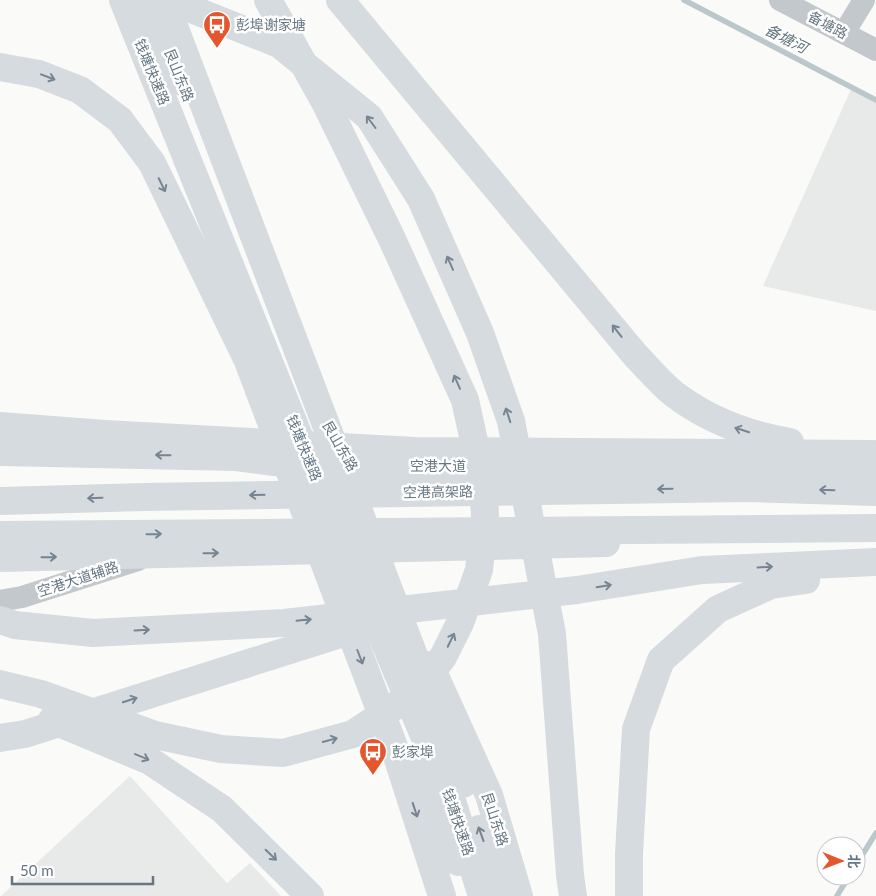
<svg xmlns="http://www.w3.org/2000/svg" width="876" height="896" font-family="Lato,'Noto Sans SC',sans-serif">
  <style>
    .built { fill: #e8e9e9 }
    .lines { fill: none; stroke-linecap: round; stroke-linejoin: round }
    .stream { stroke: #bbc7cb; stroke-width: 5.5 }
    .minor { stroke: #c3c8cc; stroke-width: 22 }
    .primary { stroke: #d6dbdf; stroke-width: 28 }
    .trunk { stroke: #d6dbdf; stroke-width: 28 }
    .oneway { stroke: #768591 }
    .labels { text-anchor: middle; stroke-width: 5; stroke-linejoin: round; paint-order: stroke }
    .poi-label { font-size: 14px; fill: #657683; stroke: #fff; text-anchor: start }
    .street-label { font-size: 14px; fill: #657683; stroke: #fff }
    .water-label { font-size: 15px; font-style: italic; fill: #60757c; stroke: #fff }
  </style>
  <rect width="100%" height="100%" fill="#fafaf8"/>
  <g class="built">
    <polygon points="852,87 876,100 876,311 763,286"/>
    <polygon points="130,776 227,883 250,863 281,896 1,896"/>
  </g>
  <g class="lines">
    <g class="stream">
      <polyline points="684,0 876,100"/>
      <polyline points="856,865 876,833"/>
      <polyline points="837,896 849,876"/>
    </g>
    <g class="minor">
      <polyline points="780,0 876,50"/>
      <polyline points="844,33 864,0"/>
      <polyline points="0,601 22,597 138,560"/>
    </g>
    <g class="primary">
      <polyline points="148,0 182,82"/>
      <polyline points="0,452 236,457 305,466 876,468"/>
      <polyline points="0,558 606,543"/>
      <polyline points="430,665 489,795 519,896"/>
      <polyline points="425,766 458,862"/>
    </g>
    <g class="trunk">
      <polyline points="123,0 330,513 453,804 482,896"/>
      <polyline points="139,0 184,6 279,44 369,117 421,199 480,333 511,421 552,634 570,875 573,896"/>
      <polyline points="164,0 463,784"/>
      <path d="M 340,0 L 636,356 C 648,368 660,383 674,394 C 708,420 749,435 790,442"/>
      <polyline points="0,67 39,74 80,90 120,120 152,163 248,361 393,744 442,896"/>
      <polyline points="0,426 105,434 415,451 874,454"/>
      <polyline points="0,501 145,497 748,488 876,492"/>
      <polyline points="0,535 876,528"/>
      <polyline points="0,620 15,625 93,633 284,623 577,590 702,570 876,562"/>
      <polyline points="0,684 41,694 155,735 221,749 283,753 353,734 416,692 443,657 460,623 479,570 485,515 483,482 465,400 392,239 326,104 268,0"/>
      <polyline points="52,720 150,761 222,809 310,896"/>
      <polyline points="0,738 25,734 369,625"/>
      <polyline points="479,829 504,896"/>
      <polyline points="629,896 629,854 636,729 661,660 718,609 771,585 806,580"/>
    </g>
  </g>
  <defs><path id="oneway-shaft" d="M-6 0H5M1.5-3L5.5 0L1.5 3" fill="none" stroke-width="1.6" stroke-linecap="round" stroke-linejoin="round" transform="scale(1.25)"/></defs>
  <g class="oneway">
    <use href="#oneway-shaft" transform="translate(48 77) rotate(21)"/>
    <use href="#oneway-shaft" transform="translate(371 122) rotate(-127)"/>
    <use href="#oneway-shaft" transform="translate(162 185) rotate(64)"/>
    <use href="#oneway-shaft" transform="translate(450 263) rotate(-114)"/>
    <use href="#oneway-shaft" transform="translate(617 331) rotate(-128)"/>
    <use href="#oneway-shaft" transform="translate(457 382) rotate(-114)"/>
    <use href="#oneway-shaft" transform="translate(508 415) rotate(-108)"/>
    <use href="#oneway-shaft" transform="translate(742 430) rotate(-162)"/>
    <use href="#oneway-shaft" transform="translate(163 455) rotate(-179)"/>
    <use href="#oneway-shaft" transform="translate(665 489) rotate(179)"/>
    <use href="#oneway-shaft" transform="translate(827 490) rotate(-178)"/>
    <use href="#oneway-shaft" transform="translate(257 495) rotate(179)"/>
    <use href="#oneway-shaft" transform="translate(95 498) rotate(178)"/>
    <use href="#oneway-shaft" transform="translate(154 534) rotate(-1)"/>
    <use href="#oneway-shaft" transform="translate(211 553) rotate(-1)"/>
    <use href="#oneway-shaft" transform="translate(49 557) rotate(-1)"/>
    <use href="#oneway-shaft" transform="translate(765 567) rotate(-3)"/>
    <use href="#oneway-shaft" transform="translate(604 586) rotate(-9)"/>
    <use href="#oneway-shaft" transform="translate(304 620) rotate(-6)"/>
    <use href="#oneway-shaft" transform="translate(142 630) rotate(-3)"/>
    <use href="#oneway-shaft" transform="translate(451 640) rotate(-64)"/>
    <use href="#oneway-shaft" transform="translate(360 657) rotate(69)"/>
    <use href="#oneway-shaft" transform="translate(130 700) rotate(-18)"/>
    <use href="#oneway-shaft" transform="translate(330 740) rotate(-15)"/>
    <use href="#oneway-shaft" transform="translate(142 757) rotate(23)"/>
    <use href="#oneway-shaft" transform="translate(415 810) rotate(72)"/>
    <use href="#oneway-shaft" transform="translate(481 834) rotate(-110)"/>
    <use href="#oneway-shaft" transform="translate(271 855) rotate(44)"/>
  </g>
  <defs>
    <symbol id="bus-pin" viewBox="-11 -11 22 30"><path d="M0 17L-7.5 6A9.5 9.5 0 1 1 7.5 6Z" fill="#e4572e" stroke="#fff"/><path d="M-5-6H5V4H4V6H2V4H-2V6H-4V4H-5ZM-3.5-4V0h7V-4ZM-3.5 1.2v1.5H-2V1.2ZM2 1.2v1.5H3.5V1.2Z" fill="#fff"/></symbol>
  </defs>
  <g fill-rule="evenodd">
    <use href="#bus-pin" x="201" y="9" width="32" height="43"/>
    <use href="#bus-pin" x="357" y="736" width="32" height="43"/>
  </g>
  <g class="labels">
    <g class="poi-label">
      <text x="236" y="30">彭埠谢家塘</text>
      <text x="392" y="757">彭家埠</text>
    </g>
    <g class="street-label">
      <text transform="translate(828 25) rotate(28)" y="5">备塘路</text>
      <text transform="translate(152 72) rotate(68)" y="5">钱塘快速路</text>
      <text transform="translate(179 75) rotate(68)" y="5">艮山东路</text>
      <text transform="translate(340 446) rotate(60)" y="5">艮山东路</text>
      <text transform="translate(304 448) rotate(68)" y="5">钱塘快速路</text>
      <text x="438" y="471">空港大道</text>
      <text transform="translate(438 492) rotate(-1)" y="5">空港高架路</text>
      <text transform="translate(78 579) rotate(-18)" y="5">空港大道辅路</text>
      <text transform="translate(495 819) rotate(72)" y="5">艮山东路</text>
      <text transform="translate(458 822) rotate(71)" y="5">钱塘快速路</text>
    </g>
    <g class="water-label">
      <text transform="translate(786 39) rotate(27)" y="5">备塘河</text>
    </g>
  </g>
  <g transform="translate(841 861) rotate(91)"><circle r="24" fill="#ffffff" stroke="#c1c8cd"/>
  <path d="M0-4L9 19L0 12L-9 19Z" fill="#e4572e"/>
  <text y="-8" font-size="14" font-weight="bold" text-anchor="middle" fill="#657683">北</text>
  </g>
  <path d="M12 876v8h141v-8" fill="none" stroke="#657683" stroke-width="2.5"/>
  <text x="20" y="876" font-size="15" fill="#657683" stroke="#ffffff" stroke-width="4" paint-order="stroke">50 m</text>
</svg>
